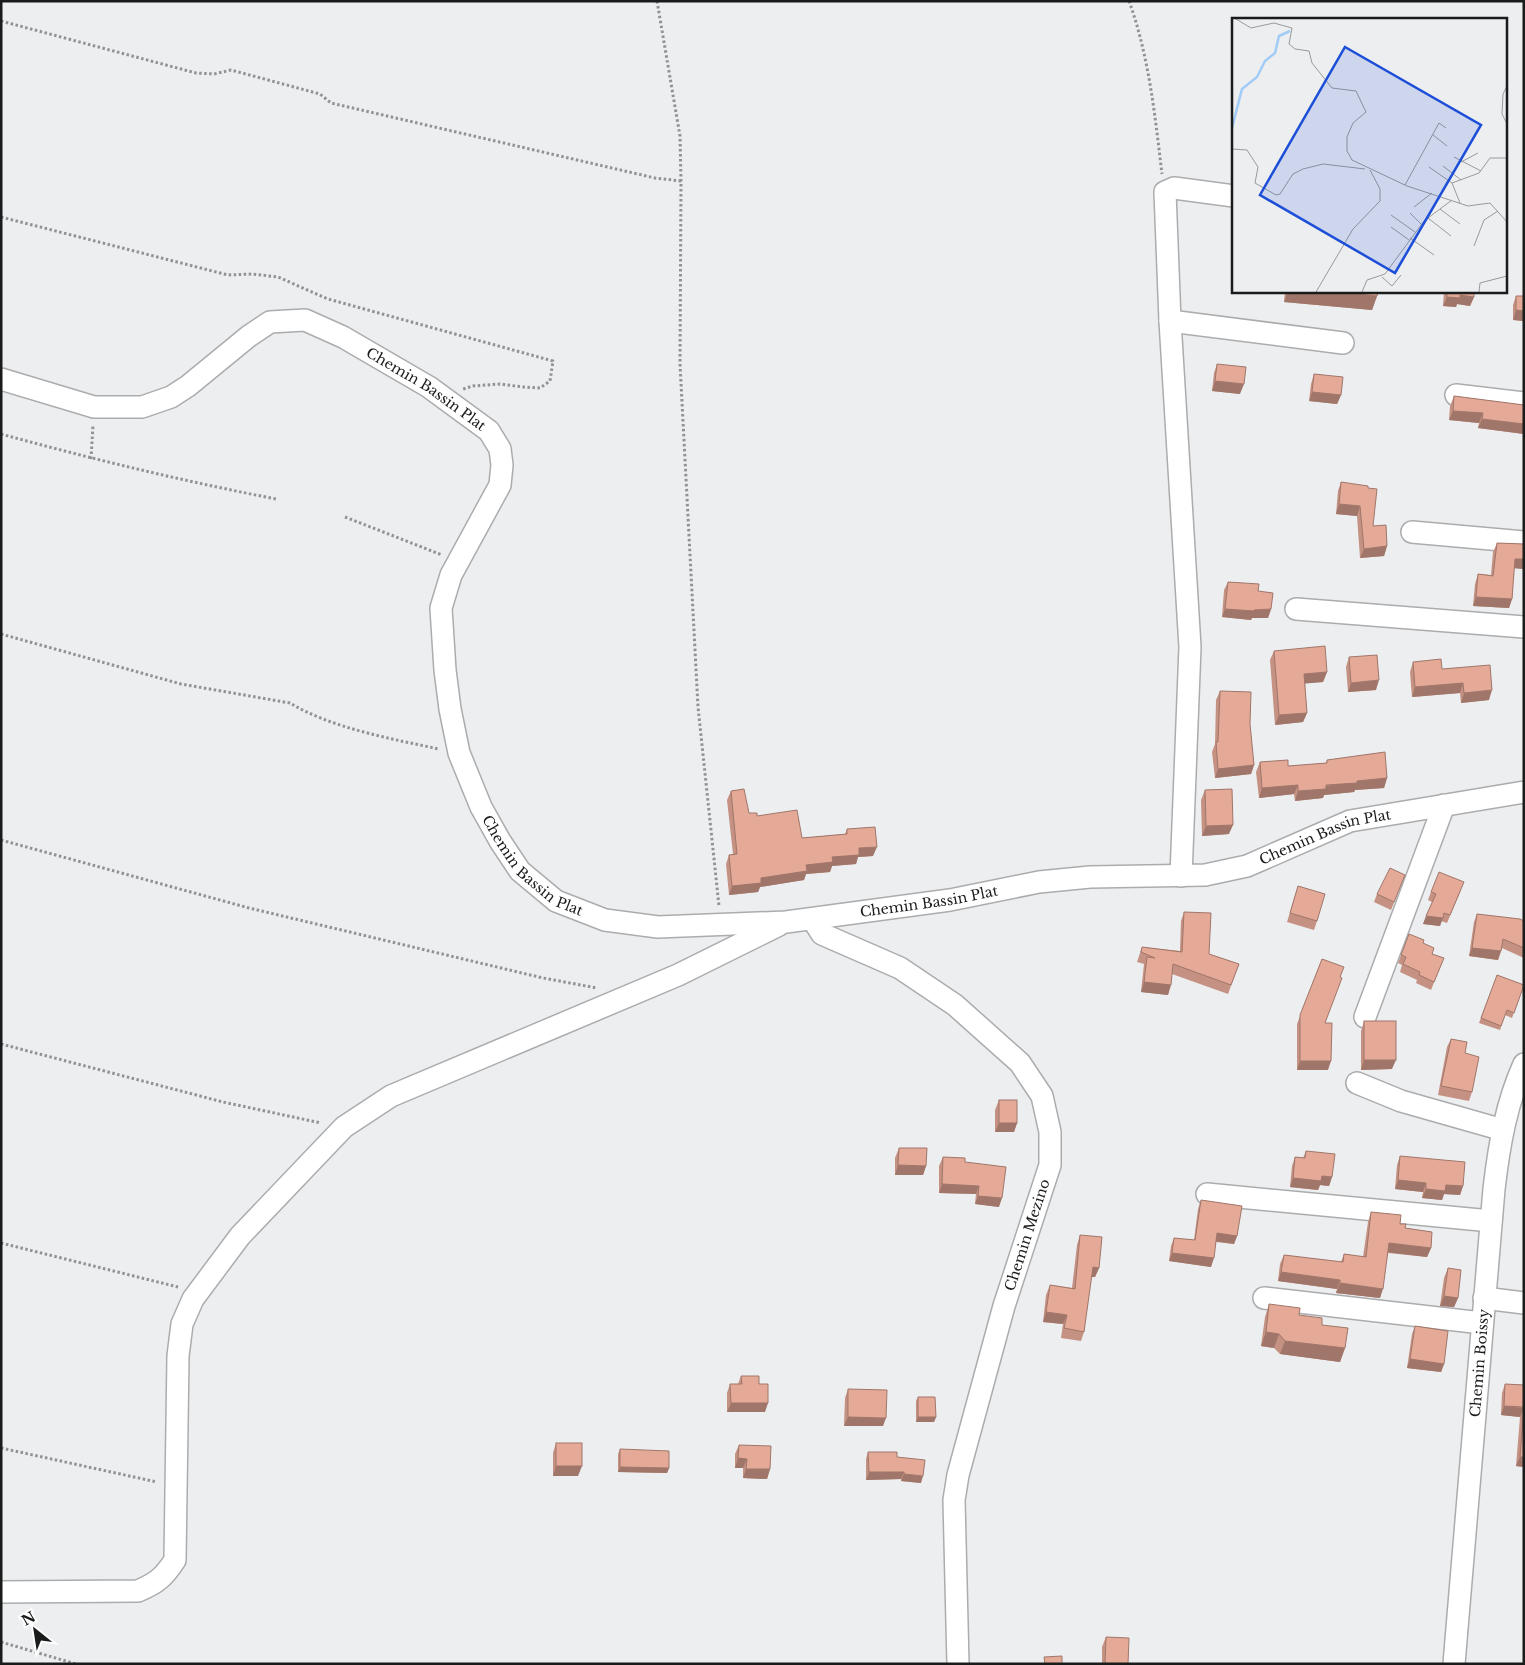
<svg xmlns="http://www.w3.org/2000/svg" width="1525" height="1665" font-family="'Libre Baskerville',serif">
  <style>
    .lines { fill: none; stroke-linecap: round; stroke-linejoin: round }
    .minor-casing { stroke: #abacae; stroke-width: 24 }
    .path { stroke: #919293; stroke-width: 3; stroke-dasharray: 2.5 2.5; stroke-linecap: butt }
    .minor { stroke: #fff; stroke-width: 21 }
    .wall { fill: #c49182 }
    .shaded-wall { fill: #a0766a }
    .building { fill: #e4a997; stroke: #a0766a }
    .labels { text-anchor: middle; stroke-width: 5; stroke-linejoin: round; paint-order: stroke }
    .street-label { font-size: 14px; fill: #1a1b1b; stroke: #fff }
    .inset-river { fill: none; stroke: #a1ccf7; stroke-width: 2.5 }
    .inset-road { fill: none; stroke: #999a9b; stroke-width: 1 }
    .view { fill: #1d4ed8; fill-opacity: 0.15; stroke: #1d4ed8; stroke-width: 2.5 }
    .inset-edge { fill: none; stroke: #1a1b1b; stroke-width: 2.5 }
  </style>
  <rect width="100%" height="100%" fill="#edeef0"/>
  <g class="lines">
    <defs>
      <g id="minor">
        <polyline points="1170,321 1343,343"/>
        <path id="s1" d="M 1,379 L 94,407 L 142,407 L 171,397 L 188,386 L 249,336 L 270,322 L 305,320 L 343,337 L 429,387 L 489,431 L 500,449 L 502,465 L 500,485 L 451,575 L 441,608 L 445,670 L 450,709 L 459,753 L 481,807 L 500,841 L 520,871 L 556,901 L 605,920 L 658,927 L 786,922 L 950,900 L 1039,882 L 1090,877 L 1205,875 L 1247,866 L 1350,821 L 1524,792"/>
        <polyline points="1456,395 1524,403"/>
        <polyline points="1412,532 1524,542"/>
        <polyline points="1296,609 1524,627"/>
        <polyline points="1181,876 1190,647 1170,321 1165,192 1174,188 1234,196"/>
        <polyline points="813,920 822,934 900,968 955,1005 1020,1063 1042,1096 1050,1132 1050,1165 1004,1306 958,1475 954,1500 958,1664"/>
        <polyline points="1365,1017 1444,805"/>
        <polyline points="1357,1083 1401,1101 1503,1130"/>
        <polyline points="1207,1194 1491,1221"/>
        <polyline points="1264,1298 1482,1323"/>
        <polyline points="1484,1298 1524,1303"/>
        <path d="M 1,1592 L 138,1591 C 157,1583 164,1577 175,1560 L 178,1356 L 182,1324 L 193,1299 L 240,1236 L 344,1127 L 391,1096 L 678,975 L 779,925"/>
        <path id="s2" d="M 1454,1664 L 1494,1189 C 1499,1146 1506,1104 1524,1064"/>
      </g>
    </defs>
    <use href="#minor" class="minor-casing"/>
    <g class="path">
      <polyline points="657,1 680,136 681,181 680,364 698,707 719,906"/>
      <path d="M 1129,1 C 1149,56 1155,116 1162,174"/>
      <polyline points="1,21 196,73 214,74 231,70 320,94 331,103 655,178 681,181"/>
      <polyline points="1,217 228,275 252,274 278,277 328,299 553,361 550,381 540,388 523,387 500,384 473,386 463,389"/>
      <path d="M 1,434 C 92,459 183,481 276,499"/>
      <polyline points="91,459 93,425"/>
      <polyline points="345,517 442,555"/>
      <path d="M 1,634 L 181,684 L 290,703 C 331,728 392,739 439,749"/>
      <polyline points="1,840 249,908 543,978 597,988"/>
      <polyline points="1,1044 223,1102 321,1123"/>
      <polyline points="1,1243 178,1287"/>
      <polyline points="1,1448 157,1482"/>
      <polyline points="1,1642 76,1664"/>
    </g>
    <use href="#minor" class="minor"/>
  </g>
  <g class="wall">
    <polygon points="1285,291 1378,291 1377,296 1372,310 1284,302"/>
    <polygon points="1444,291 1474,291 1474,297 1470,306 1457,304 1456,307 1443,306"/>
    <polygon points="1516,296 1524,296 1524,321 1513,320 1513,305"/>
    <polygon points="1217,364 1240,394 1212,391 1214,373"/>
    <polygon points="1314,374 1341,395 1337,404 1309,401 1311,384"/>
    <polygon points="1454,396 1524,405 1524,434 1478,428 1479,423 1449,420 1450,406"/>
    <polygon points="1341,482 1368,488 1373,526 1387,546 1384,556 1360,558 1357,516 1336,514 1338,491"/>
    <polygon points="1497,543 1524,544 1524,569 1514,568 1512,599 1509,608 1473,606 1475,584 1478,574 1491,575 1493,552"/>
    <polygon points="1228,582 1258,591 1271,609 1268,618 1252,618 1251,620 1222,617 1224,590"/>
    <polygon points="1274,651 1327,672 1323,682 1305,683 1307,713 1303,722 1275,725 1270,660"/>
    <polygon points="1349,657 1376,690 1348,692 1346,667"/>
    <polygon points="1413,662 1442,669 1489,700 1461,703 1460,693 1412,697 1410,672"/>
    <polygon points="1220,691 1250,724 1254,765 1251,774 1215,778 1212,752 1215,744 1216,700"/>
    <polygon points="1327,760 1387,778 1384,788 1355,790 1354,792 1324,795 1323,798 1295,801 1294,794 1259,798 1256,772 1260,762 1288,766 1326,763"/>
    <polygon points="1205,790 1229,834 1202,836 1201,800"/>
    <polygon points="731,791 749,813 757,816 802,838 845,834 847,829 873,856 858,857 856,864 832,866 830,872 806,874 804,880 760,887 758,892 729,895 726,864 729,855 733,854 727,800"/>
    <polygon points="1405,875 1391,910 1374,902 1377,894"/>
    <polygon points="1298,886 1317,921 1314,930 1287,922"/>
    <polygon points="1461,890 1447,923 1441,921 1440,926 1423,924 1432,902 1428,900 1431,892"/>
    <polygon points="1184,912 1209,954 1239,964 1228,994 1172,974 1168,995 1141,992 1144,964 1137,962 1142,947 1180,951 1181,921"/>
    <polygon points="1477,914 1524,921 1524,958 1502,948 1498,960 1469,956 1474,922"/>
    <polygon points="1409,934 1423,943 1432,954 1444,958 1431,990 1416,983 1417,980 1400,972 1402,965 1398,963"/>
    <polygon points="1322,959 1340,977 1325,1023 1328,1070 1297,1070 1297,1024"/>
    <polygon points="1497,975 1524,985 1512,1018 1505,1015 1500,1030 1479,1023"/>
    <polygon points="1364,1021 1392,1069 1361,1070 1361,1031"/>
    <polygon points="1451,1039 1465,1053 1472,1092 1469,1101 1438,1095 1447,1047"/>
    <polygon points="999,1100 1017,1123 1014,1132 995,1132 995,1110"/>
    <polygon points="899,1148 926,1166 923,1175 895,1175 895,1158"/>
    <polygon points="1306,1151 1332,1177 1329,1186 1320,1185 1318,1190 1290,1187 1292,1166 1295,1157 1303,1158"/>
    <polygon points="1400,1156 1463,1186 1460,1195 1444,1194 1442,1200 1422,1198 1423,1192 1395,1189 1397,1165"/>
    <polygon points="943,1157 965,1162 999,1207 975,1204 976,1194 939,1193 939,1166"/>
    <polygon points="1201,1200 1237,1236 1234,1244 1216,1242 1211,1267 1169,1261 1171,1246 1174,1238 1194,1240 1198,1209"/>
    <polygon points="1371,1212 1400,1224 1431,1248 1427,1257 1388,1253 1380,1298 1336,1293 1337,1289 1278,1281 1280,1264 1284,1255 1341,1262 1344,1254 1363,1257 1368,1222"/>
    <polygon points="1080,1235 1099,1268 1095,1277 1091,1277 1084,1332 1081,1341 1061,1338 1063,1324 1043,1322 1046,1295 1050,1285 1072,1288 1077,1245"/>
    <polygon points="1448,1268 1458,1298 1454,1307 1440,1306 1444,1278"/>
    <polygon points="1269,1304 1299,1315 1345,1348 1340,1362 1280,1354 1274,1348 1261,1346 1265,1317"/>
    <polygon points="1415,1326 1444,1364 1441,1372 1407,1368 1412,1334"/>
    <polygon points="741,1376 759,1384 765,1412 727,1412 727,1393 730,1384 738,1384"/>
    <polygon points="1505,1384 1524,1385 1524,1467 1516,1466 1520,1417 1501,1415 1502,1393"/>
    <polygon points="848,1389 883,1426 844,1426 845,1398"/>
    <polygon points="918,1397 936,1417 934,1422 916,1422 916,1401"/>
    <polygon points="556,1443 578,1476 553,1476 553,1453"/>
    <polygon points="739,1445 770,1469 767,1479 743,1478 743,1468 735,1468 735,1454"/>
    <polygon points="620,1449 669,1468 667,1473 618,1472 618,1454"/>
    <polygon points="868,1452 897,1457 921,1483 901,1481 901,1479 866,1480 866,1459"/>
    <polygon points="1106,1637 1128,1664 1102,1664 1102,1647"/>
  </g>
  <g class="shaded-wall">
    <polygon points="1288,291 1330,291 1377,296 1372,310 1284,302"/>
    <polygon points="1460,295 1474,297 1470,306 1457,304 1456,307 1443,306 1447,297"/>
    <polygon points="1516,310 1524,311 1524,321 1513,320"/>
    <polygon points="1215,381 1244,384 1240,394 1212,391"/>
    <polygon points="1312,392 1341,395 1337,404 1309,401"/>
    <polygon points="1453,411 1483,413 1479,423 1449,420"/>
    <polygon points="1482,419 1524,424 1524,434 1478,428"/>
    <polygon points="1339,504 1360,506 1357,516 1336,514"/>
    <polygon points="1387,546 1384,556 1360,558 1364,549"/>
    <polygon points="1515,559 1524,559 1524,569 1512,568"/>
    <polygon points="1476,597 1512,599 1509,608 1473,606"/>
    <polygon points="1225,609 1254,610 1271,609 1268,618 1252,618 1251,620 1222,617"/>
    <polygon points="1327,672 1323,682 1300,684 1304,674"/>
    <polygon points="1379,680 1376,690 1348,692 1351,683"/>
    <polygon points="1463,683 1460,693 1412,697 1415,687"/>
    <polygon points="1492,690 1489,700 1461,703 1464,693"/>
    <polygon points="1307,713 1303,722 1275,725 1279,715"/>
    <polygon points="1254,765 1251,774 1215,778 1218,769"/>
    <polygon points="1387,778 1384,788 1355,790 1354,792 1324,795 1323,798 1295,801 1298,791 1357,781"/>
    <polygon points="1298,785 1294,794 1259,798 1262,788"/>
    <polygon points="1233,825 1229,834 1202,836 1206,826"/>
    <polygon points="877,847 873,856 858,857 856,864 832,866 830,872 806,874 804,880 760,887 758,892 729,895 732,886 859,848"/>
    <polygon points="1426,916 1443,918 1440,926 1423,924"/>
    <polygon points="1472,948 1501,951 1498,960 1469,956"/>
    <polygon points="1144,982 1171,985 1168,995 1141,992"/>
    <polygon points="1364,1060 1396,1060 1392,1069 1361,1070"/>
    <polygon points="1300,1061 1331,1061 1328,1070 1297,1070"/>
    <polygon points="999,1123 1017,1123 1014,1132 995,1132"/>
    <polygon points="898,1165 926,1166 923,1175 895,1175"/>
    <polygon points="1322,1176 1332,1177 1329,1186 1320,1185 1318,1190 1290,1187 1293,1178"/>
    <polygon points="1398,1180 1426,1183 1423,1192 1395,1189"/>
    <polygon points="942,1184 979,1186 976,1194 939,1193"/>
    <polygon points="1446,1185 1463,1186 1460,1195 1444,1194 1442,1200 1422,1198 1426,1189"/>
    <polygon points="978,1196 1002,1198 999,1207 975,1204"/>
    <polygon points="1217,1233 1237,1236 1234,1244 1214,1241"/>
    <polygon points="1389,1243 1431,1248 1427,1257 1386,1252"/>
    <polygon points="1172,1253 1214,1258 1211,1267 1169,1261"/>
    <polygon points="1093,1267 1099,1268 1095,1277 1089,1277"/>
    <polygon points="1281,1272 1340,1280 1337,1289 1278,1281"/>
    <polygon points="1340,1283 1383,1289 1380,1298 1336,1293"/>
    <polygon points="1444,1296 1458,1298 1454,1307 1440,1306"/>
    <polygon points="1046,1312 1067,1315 1063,1324 1043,1322"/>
    <polygon points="1266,1332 1279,1334 1274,1348 1261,1346"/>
    <polygon points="1285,1341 1345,1348 1340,1362 1280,1354"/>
    <polygon points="1410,1359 1444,1364 1441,1372 1407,1368"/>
    <polygon points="731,1403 768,1403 765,1412 727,1412"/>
    <polygon points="1504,1406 1524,1408 1520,1417 1501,1415"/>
    <polygon points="848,1417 886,1418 883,1426 844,1426"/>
    <polygon points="918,1417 936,1417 934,1422 916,1422"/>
    <polygon points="1520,1457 1524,1457 1524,1467 1516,1466"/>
    <polygon points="738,1458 747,1459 743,1468 735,1468"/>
    <polygon points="556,1466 582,1466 578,1476 553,1476"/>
    <polygon points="620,1467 669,1468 667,1473 618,1472"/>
    <polygon points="746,1469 770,1469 767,1479 743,1478"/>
    <polygon points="869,1472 904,1472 901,1479 866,1480"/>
    <polygon points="904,1474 923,1476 921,1483 901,1481"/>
  </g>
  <g class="building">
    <polygon points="1330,291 1378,291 1377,296"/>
    <polygon points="1447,291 1474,291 1474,297 1460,295 1460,298 1447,297"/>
    <polygon points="1516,296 1524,296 1524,311 1516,310"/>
    <polygon points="1217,364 1246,367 1244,384 1215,381"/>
    <polygon points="1314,374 1343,377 1341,395 1312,392"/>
    <polygon points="1454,396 1524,405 1524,424 1482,419 1483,413 1453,411"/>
    <polygon points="1341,482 1368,486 1368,488 1377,489 1373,526 1386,525 1387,546 1364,549 1360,506 1339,504"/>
    <polygon points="1497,543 1524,544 1524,559 1515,559 1512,599 1476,597 1478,574 1493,576"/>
    <polygon points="1228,582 1259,584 1258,591 1273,593 1271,609 1254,610 1254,611 1225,609"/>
    <polygon points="1325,646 1327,672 1304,674 1307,713 1279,715 1274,651"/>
    <polygon points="1377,655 1379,680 1351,683 1349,657"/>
    <polygon points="1441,659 1442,669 1490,665 1492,690 1464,693 1463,683 1415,687 1413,662"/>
    <polygon points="1220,691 1251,692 1250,724 1254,765 1218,769 1216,742 1218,742"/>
    <polygon points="1385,752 1387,778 1357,781 1357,783 1326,785 1326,789 1298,791 1298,785 1262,788 1260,762 1288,760 1288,766 1327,763 1327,760"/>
    <polygon points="744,789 749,813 757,813 757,816 797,810 802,838 847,834 847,829 875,827 877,847 859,848 859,855 832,857 833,862 806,865 807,871 761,878 761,883 732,886 729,855 737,854 731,791"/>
    <polygon points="1232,789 1233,825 1206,826 1205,790"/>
    <polygon points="1390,868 1405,875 1394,902 1377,894"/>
    <polygon points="1439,872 1464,882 1450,915 1444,913 1443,918 1426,916 1436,894 1431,892"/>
    <polygon points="1298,886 1325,894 1317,921 1290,913"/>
    <polygon points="1184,912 1211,913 1209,954 1239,964 1231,985 1173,964 1171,985 1144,982 1147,957 1155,958 1141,952 1142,947 1182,952"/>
    <polygon points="1477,914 1520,919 1524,921 1524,948 1503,939 1501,951 1472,948"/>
    <polygon points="1409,934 1424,940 1423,943 1434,948 1432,954 1444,958 1434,982 1419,975 1420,972 1403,964 1406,957 1401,955"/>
    <polygon points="1322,959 1344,967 1340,977 1342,978 1325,1023 1332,1023 1331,1061 1300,1061 1300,1015"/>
    <polygon points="1497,975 1524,985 1514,1013 1507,1010 1501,1026 1481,1018"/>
    <rect x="1364" y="1021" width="32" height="39"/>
    <polygon points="1451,1039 1467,1042 1465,1053 1479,1057 1472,1092 1441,1086"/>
    <rect x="999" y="1100" width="18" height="23"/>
    <polygon points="899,1148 927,1148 926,1166 898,1165"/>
    <polygon points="1306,1151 1335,1154 1332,1177 1322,1176 1321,1181 1293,1178 1295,1157 1305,1158"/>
    <polygon points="1400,1156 1465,1162 1463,1186 1446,1185 1445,1191 1426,1189 1426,1183 1398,1180"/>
    <polygon points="943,1157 965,1158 965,1162 1006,1167 1002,1198 978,1196 979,1186 942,1184"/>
    <polygon points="1201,1200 1242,1206 1237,1236 1217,1233 1214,1258 1172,1253 1174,1238 1195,1240"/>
    <polygon points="1371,1212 1401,1215 1400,1224 1406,1224 1405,1228 1432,1232 1431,1248 1389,1243 1383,1289 1340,1283 1340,1280 1281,1272 1284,1255 1343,1262 1344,1254 1366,1257"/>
    <polygon points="1080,1235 1102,1237 1099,1268 1093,1267 1084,1332 1064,1328 1067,1315 1046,1312 1050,1285 1075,1289"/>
    <polygon points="1448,1268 1461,1270 1458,1298 1444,1296"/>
    <polygon points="1269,1304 1300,1308 1299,1315 1322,1318 1322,1325 1348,1328 1345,1348 1285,1341 1279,1334 1266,1332"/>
    <polygon points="1415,1326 1448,1331 1444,1364 1410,1359"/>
    <polygon points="741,1376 759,1376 759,1384 768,1384 768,1403 731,1403 730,1384 742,1384"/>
    <polygon points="1505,1384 1524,1385 1524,1407 1504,1406"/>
    <polygon points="848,1389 887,1390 886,1418 848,1417"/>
    <polygon points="918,1397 935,1397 936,1417 918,1417"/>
    <polygon points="1524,1408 1524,1457 1520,1457"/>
    <rect x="556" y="1443" width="26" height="23"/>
    <polygon points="739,1445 771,1446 770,1469 746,1469 747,1459 738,1458"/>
    <polygon points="620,1449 669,1451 669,1468 620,1467"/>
    <polygon points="868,1452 897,1452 897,1457 925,1460 923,1476 904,1474 904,1472 869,1472"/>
    <polygon points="1106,1637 1129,1638 1128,1664 1105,1664"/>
    <polygon points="1062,1656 1062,1664 1045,1664 1044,1657"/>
  </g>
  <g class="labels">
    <g class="street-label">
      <text dy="5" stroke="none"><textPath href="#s1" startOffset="475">Chemin Bassin Plat</textPath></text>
      <text dy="5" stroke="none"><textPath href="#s1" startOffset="1855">Chemin Bassin Plat</textPath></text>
      <text dy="5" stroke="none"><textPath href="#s1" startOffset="1030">Chemin Bassin Plat</textPath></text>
      <text dy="5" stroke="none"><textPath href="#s1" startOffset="1450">Chemin Bassin Plat</textPath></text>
      <text transform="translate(1027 1235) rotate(-72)" y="5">Chemin Mezino</text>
      <text dy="5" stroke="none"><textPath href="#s2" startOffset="302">Chemin Boissy</textPath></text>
    </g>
  </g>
  <g transform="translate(1232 18)">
    <rect width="275" height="275" fill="#edeef0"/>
    <path class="inset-river" d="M 0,110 L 10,71 L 25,59 L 33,43 L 43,35 L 47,18 L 58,13"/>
    <path class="inset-road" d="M 4,1 L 19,10 L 42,5 L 60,10 L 57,26 L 63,31 L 77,33 L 80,45 L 100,70 L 124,73 L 134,94 L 121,105 L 115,119 L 115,133 L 120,142 L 175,168 L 236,188 L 258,185 L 275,204M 275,68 L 271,76 L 270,96 L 275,106M 201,117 L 215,128M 0,131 L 15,132 L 26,149 L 23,165 L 44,177 L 48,176 L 61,156 L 71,151 L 91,146 L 133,151M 222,139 L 249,153M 229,144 L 246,135M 211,148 L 229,162M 197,149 L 220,165M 173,167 L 207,105 L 214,110M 228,185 L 220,165 L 247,155 L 258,140 L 275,140M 182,189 L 200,175M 208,191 L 228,206M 178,195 L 189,206M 159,197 L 183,214M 196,200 L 219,218M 159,209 L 177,222M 178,220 L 202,237M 242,228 L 252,202 L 266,193M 150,259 L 160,268 L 169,257M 84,274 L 121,211 L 148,183 L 148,171 L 138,152M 130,274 L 135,262 L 153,256 L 192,203 L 220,182M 247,274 L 248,265 L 275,258"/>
    <path class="view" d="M 113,29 L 249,107 L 163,255 L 28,177 Z"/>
    <rect width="275" height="275" class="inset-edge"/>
  </g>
  <rect width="1525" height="1665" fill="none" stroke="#1a1b1b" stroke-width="5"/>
  <g transform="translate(35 1630) rotate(330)" stroke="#ffffff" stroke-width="4" paint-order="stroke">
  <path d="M0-4L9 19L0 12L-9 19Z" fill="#1a1b1b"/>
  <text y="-8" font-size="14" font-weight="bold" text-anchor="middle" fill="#1a1b1b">N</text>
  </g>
</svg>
